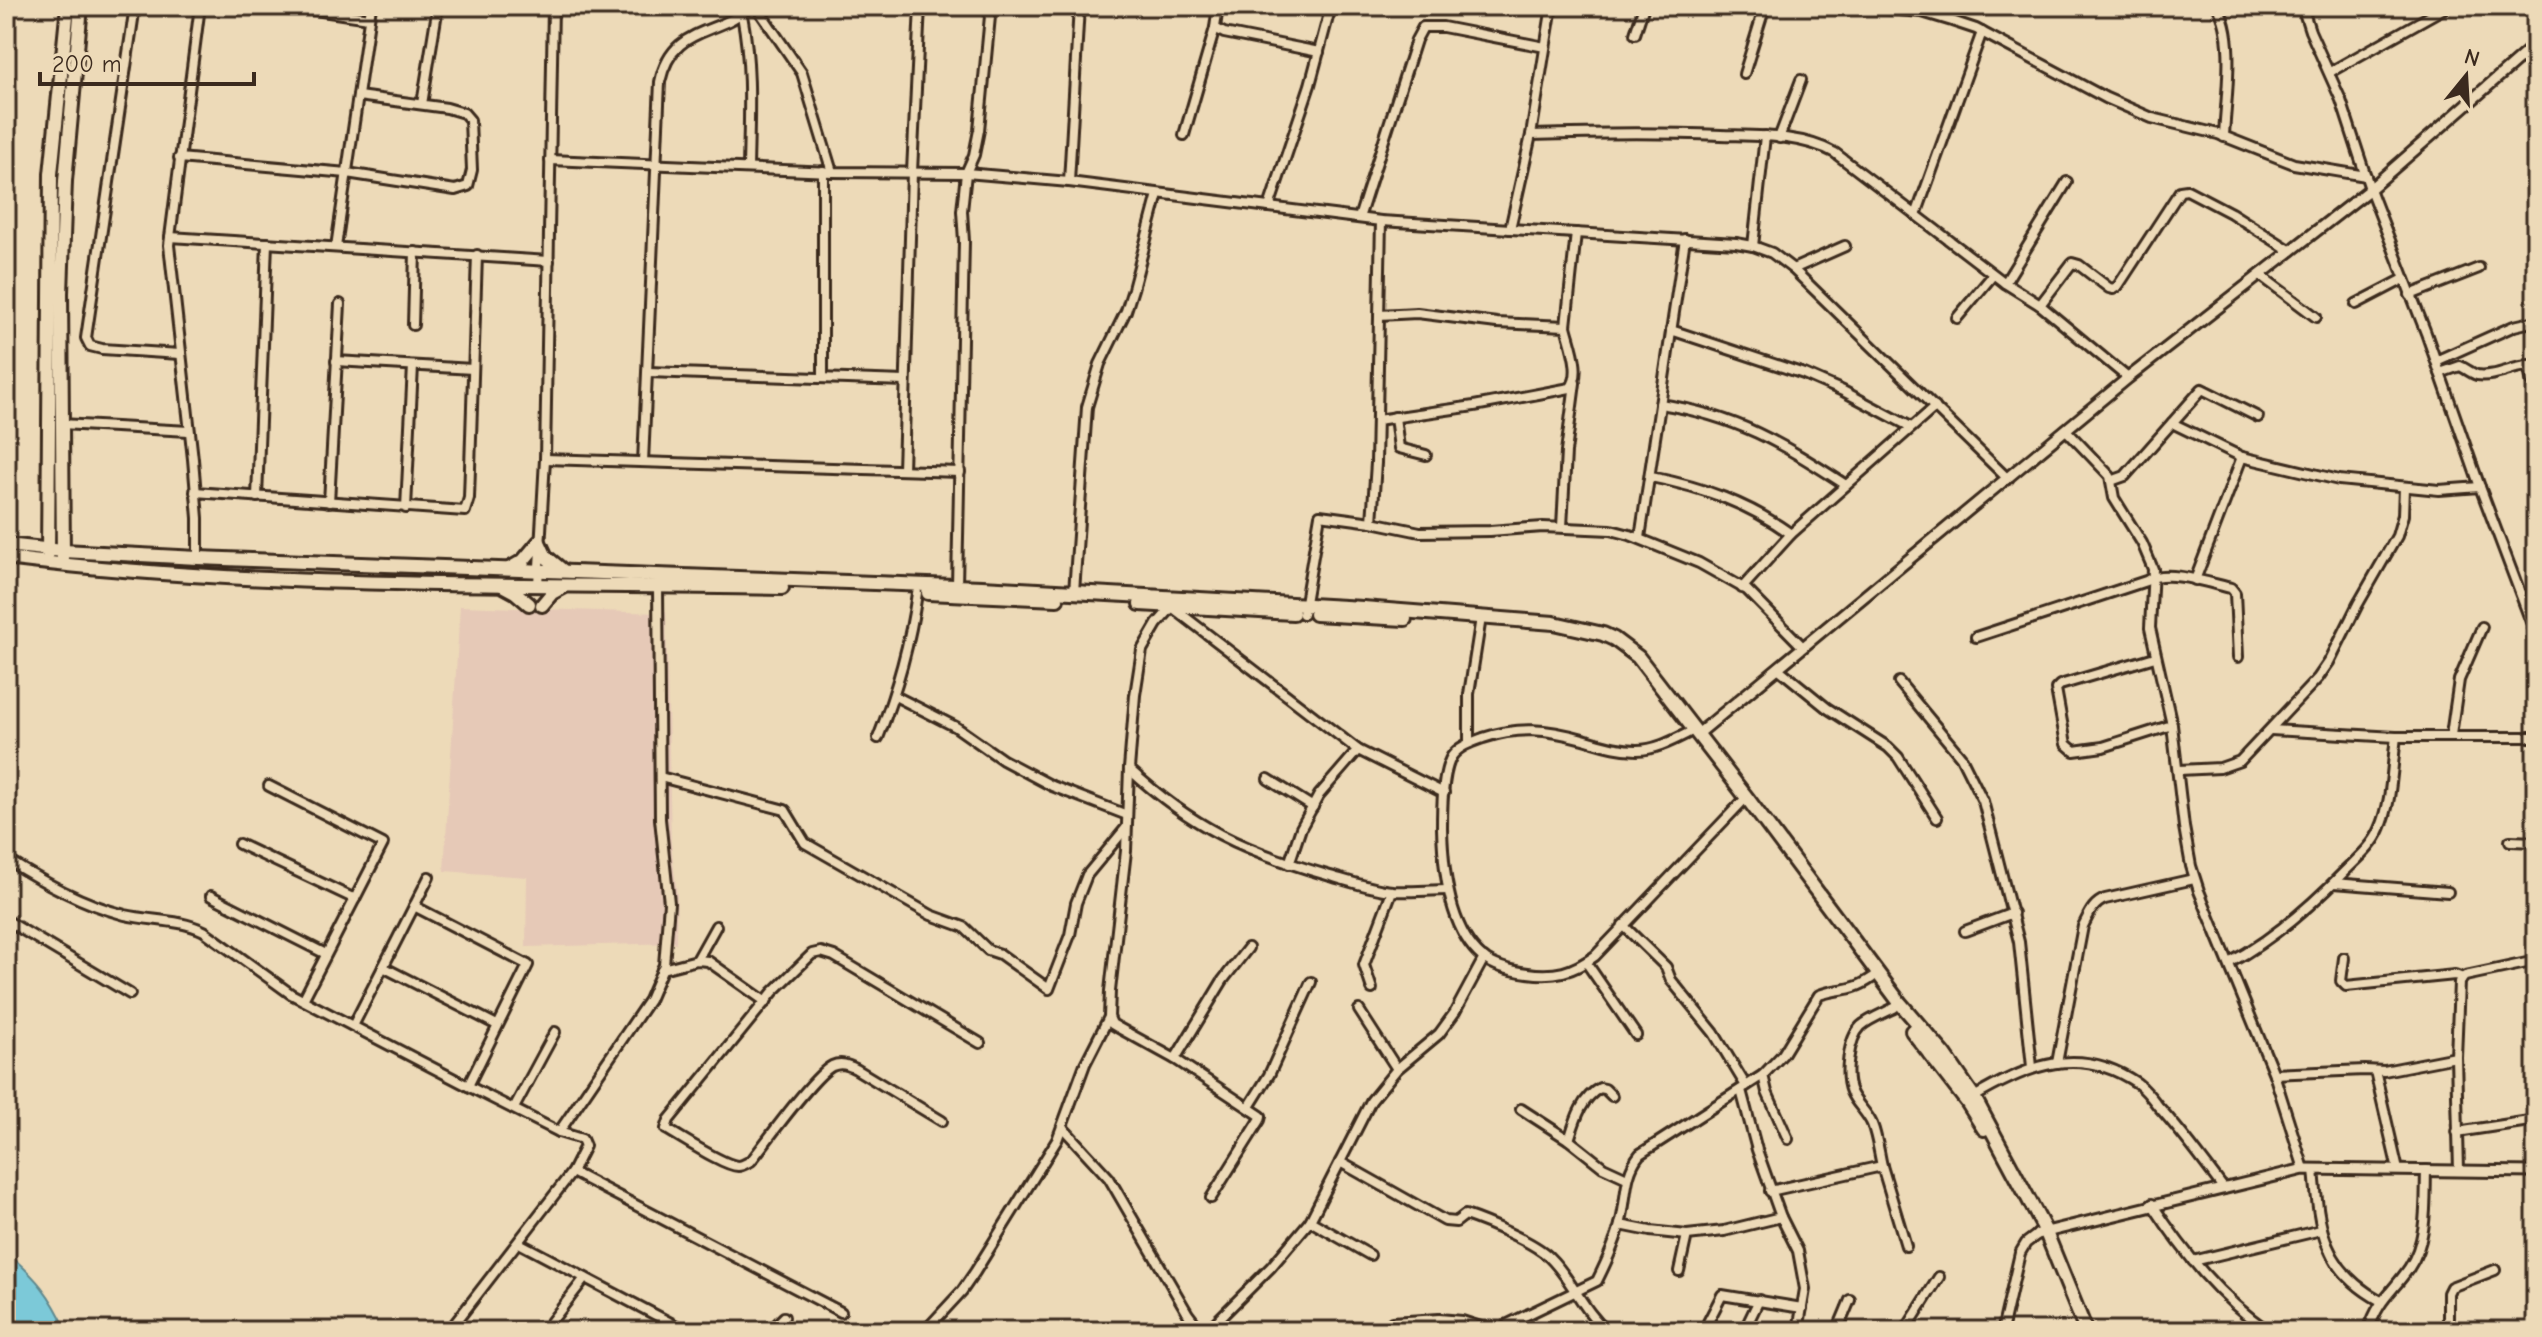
<svg xmlns="http://www.w3.org/2000/svg" width="2542" height="1337" font-family="'Comic Neue',sans-serif">
  <style>
    .built { fill: #e6c9b7 }
    .water { fill: #7bc9d8; stroke: #61898e; stroke-width: 2 }
    .lines { fill: none; stroke-linecap: round; stroke-linejoin: round }
    .minor-casing { stroke: #3b2a1e; stroke-width: 14 }
    .tertiary-casing { stroke: #3b2a1e; stroke-width: 15 }
    .primary-casing { stroke: #3b2a1e; stroke-width: 18 }
    .minor { stroke: #eddab8; stroke-width: 8 }
    .tertiary { stroke: #eddab8; stroke-width: 9 }
    .primary { stroke: #eddab8; stroke-width: 12 }
  </style>
  <rect width="100%" height="100%" fill="#eddab8"/>
  <filter id="ink" filterUnits="userSpaceOnUse"><feTurbulence type="fractalNoise" baseFrequency=".0125" numOctaves="2"/><feDisplacementMap in="SourceGraphic" scale="16" xChannelSelector="R" yChannelSelector="G"/><feConvolveMatrix kernelMatrix="1 2 1 2 8 2 1 2 1" color-interpolation-filters="sRGB"/></filter>
  <g filter="url(#ink)">
    <polygon class="built" points="460,606 658,613 666,611 671,842 677,894 676,943 526,947 527,877 444,871"/>
    <path class="water" d="M 6,1252 C 36,1277 51,1295 67,1331 L 6,1331 Z"/>
    <g class="lines">
      <defs>
        <g id="minor">
          <polyline points="135,6 86,338 90,346 102,349 180,354"/>
          <polyline points="288,6 369,18"/>
          <polyline points="756,6 802,73 832,172"/>
          <polyline points="1218,6 1215,28 1224,33 1319,52"/>
          <polyline points="1852,6 1922,12 1952,21 1976,29 2106,98 2152,118 2218,134 2294,164 2366,176"/>
          <path d="M 2217,6 C 2237,36 2225,102 2224,137"/>
          <polyline points="2302,6 2310,31 2341,100 2370,189 2426,333 2480,487 2536,635"/>
          <path d="M 742,15 C 752,66 749,117 748,168"/>
          <polyline points="1635,34 1644,6"/>
          <polyline points="2330,72 2448,6"/>
          <polyline points="1744,74 1765,6"/>
          <polyline points="422,104 438,6"/>
          <polyline points="1184,135 1215,28"/>
          <path d="M 1531,135 C 1595,133 1658,132 1721,135 C 1758,136 1801,134 1835,153 L 2005,283 L 2040,305 L 2128,378"/>
          <polyline points="1779,138 1801,80"/>
          <polyline points="179,158 347,173 455,190 468,186 472,170 470,120 464,113 447,108 358,96"/>
          <polyline points="550,160 832,172 966,173 1069,182 1381,221 1736,243 1753,246 1772,253 1793,269 2008,479"/>
          <polyline points="1069,182 1079,6"/>
          <polyline points="1269,207 1310,85 1331,6"/>
          <polyline points="1916,215 1982,32"/>
          <polyline points="1359,218 1416,40 1423,27 1443,27 1545,47"/>
          <polyline points="1510,229 1531,135 1552,6"/>
          <polyline points="170,237 549,261"/>
          <polyline points="1753,246 1765,136"/>
          <polyline points="336,247 371,6"/>
          <polyline points="1793,269 1845,246"/>
          <polyline points="2260,275 2316,317"/>
          <polyline points="2005,283 2067,182"/>
          <polyline points="2410,295 2479,268"/>
          <polyline points="2356,304 2404,279"/>
          <polyline points="2040,305 2072,263 2079,265 2109,288 2113,289 2118,286 2180,191 2187,190 2231,213 2291,251"/>
          <polyline points="1957,318 1993,275"/>
          <polyline points="413,325 415,252"/>
          <polyline points="1566,326 1576,233"/>
          <polyline points="1671,330 1804,374 1843,391 1911,427"/>
          <polyline points="336,361 473,369"/>
          <polyline points="2436,361 2514,326 2536,321"/>
          <polyline points="2528,365 2532,383 2536,388"/>
          <polyline points="648,372 905,381"/>
          <path d="M 2440,373 L 2460,366 C 2465,368 2471,373 2477,375 C 2498,378 2515,364 2536,366"/>
          <polyline points="823,378 823,171"/>
          <path d="M 1660,404 C 1738,416 1781,443 1846,485"/>
          <polyline points="1395,417 1399,448 1426,455"/>
          <path d="M 1377,420 L 1474,406 L 1570,388 C 1583,374 1570,343 1566,326 L 1497,323 L 1417,313 L 1379,315"/>
          <polyline points="2172,423 2242,457 2339,480 2439,490 2480,487"/>
          <polyline points="61,424 189,431"/>
          <polyline points="2067,431 2110,476 2114,498 2142,543 2153,569 2150,628 2172,725 2184,827 2191,866 2199,891 2274,1074 2304,1169"/>
          <polyline points="545,459 960,472"/>
          <path d="M 643,462 L 660,82 C 672,25 716,37 752,6"/>
          <polyline points="903,470 912,172 920,6"/>
          <path d="M 1651,477 C 1702,487 1748,503 1791,534"/>
          <polyline points="2111,481 2125,476 2202,389 2258,417"/>
          <polyline points="195,492 465,511 469,498 477,255"/>
          <polyline points="257,497 267,243"/>
          <polyline points="329,502 340,304"/>
          <polyline points="406,508 413,366"/>
          <polyline points="1372,522 1376,463 1381,221"/>
          <polyline points="1562,527 1566,452 1575,383"/>
          <polyline points="1640,538 1685,239"/>
          <polyline points="198,558 198,518 193,459 169,245 200,6"/>
          <polyline points="2195,580 2242,457"/>
          <polyline points="538,585 545,459 553,6"/>
          <polyline points="957,586 964,241 962,211 966,173 974,155 979,130 991,6"/>
          <polyline points="1742,588 1791,534 1935,407"/>
          <polyline points="1074,592 1087,407 1100,364 1126,311 1133,289 1158,194"/>
          <polyline points="1303,614 1320,515 1372,522 1420,532 1490,531 1543,527 1611,530 1630,535 1699,563 1747,590 1803,647"/>
          <path d="M 1976,637 L 2146,581 C 2165,568 2209,583 2231,588 L 2235,593 L 2238,657"/>
          <polyline points="2155,657 2060,685 2056,689 2066,744 2074,751 2103,747 2172,725"/>
          <polyline points="1779,669 1827,708 1888,747 1898,757 1937,818"/>
          <polyline points="1899,682 1961,757 1983,801 2019,942 2032,1067"/>
          <polyline points="895,696 956,727 1003,760 1052,786 1127,815"/>
          <polyline points="2271,730 2396,737 2536,737"/>
          <path d="M 1688,733 C 1672,741 1655,750 1637,750 C 1618,750 1601,744 1583,739 C 1547,729 1519,726 1483,738 C 1472,742 1459,746 1452,756 C 1442,772 1442,809 1442,828 C 1443,868 1449,929 1482,957 C 1495,967 1512,971 1528,973 C 1555,977 1573,972 1595,956 L 1741,803"/>
          <polyline points="2451,735 2459,680 2482,627"/>
          <path d="M 878,738 C 897,690 910,644 917,593"/>
          <polyline points="1469,743 1469,694 1480,624"/>
          <path d="M 1129,769 C 1192,827 1244,851 1327,875 C 1348,881 1371,889 1392,891 C 1410,892 1430,890 1448,890"/>
          <polyline points="2179,770 2220,768 2240,761 2318,678 2329,662 2358,604 2397,536 2403,515 2404,487"/>
          <polyline points="660,777 785,810 805,843 931,915 964,927 988,950 1000,954 1049,989 1070,935 1076,903 1087,875 1126,828"/>
          <polyline points="1268,779 1313,807"/>
          <polyline points="269,786 383,844 303,1000"/>
          <polyline points="2510,841 2536,842"/>
          <polyline points="239,844 355,899"/>
          <path d="M 6,859 C 43,882 82,904 125,915 C 151,921 180,919 204,931 L 291,994 L 468,1086 L 559,1132 L 582,1139 L 585,1146 L 572,1172 L 449,1331"/>
          <polyline points="1289,864 1301,828 1319,795 1358,750"/>
          <polyline points="2334,883 2448,892"/>
          <polyline points="211,896 326,954"/>
          <polyline points="414,906 528,965 468,1086"/>
          <polyline points="6,920 130,994"/>
          <polyline points="1623,925 1666,967 1671,980 1714,1033 1746,1086"/>
          <polyline points="1965,931 2013,913"/>
          <polyline points="2344,958 2341,981 2346,986 2455,975 2463,978"/>
          <polyline points="697,960 716,926"/>
          <polyline points="1586,962 1636,1035"/>
          <path d="M 2229,963 C 2272,940 2310,907 2345,871 C 2358,858 2373,846 2380,829 C 2392,803 2392,765 2396,737"/>
          <polyline points="383,967 497,1025"/>
          <polyline points="662,969 697,960 708,961 766,1002"/>
          <polyline points="1372,989 1364,965 1392,891"/>
          <polyline points="1359,1010 1397,1069"/>
          <polyline points="353,1026 429,877"/>
          <polyline points="1175,1059 1223,980 1248,948"/>
          <path d="M 2057,1063 L 2083,926 C 2089,915 2092,904 2105,899 L 2194,879"/>
          <polyline points="2375,1071 2398,1170"/>
          <polyline points="2274,1074 2365,1070 2384,1071 2456,1057"/>
          <path d="M 1974,1097 C 2028,1065 2080,1044 2137,1083 C 2145,1089 2152,1098 2158,1106 C 2182,1132 2203,1161 2224,1189"/>
          <polyline points="1249,1107 1269,1075 1311,982"/>
          <polyline points="514,1108 555,1032"/>
          <polyline points="1521,1109 1569,1140 1603,1167 1627,1178"/>
          <path d="M 942,1121 L 856,1069 C 848,1065 841,1062 832,1066 C 813,1076 767,1141 751,1161 C 746,1163 743,1166 738,1166 C 724,1166 681,1137 666,1129 L 669,1120 L 773,992 L 812,954 L 821,952 L 834,956 L 980,1043"/>
          <polyline points="1063,1128 1109,1178 1188,1314 1201,1331"/>
          <polyline points="559,1132 649,1000 664,965 669,903 660,819 658,587"/>
          <polyline points="2457,1132 2536,1120"/>
          <path d="M 1788,1139 L 1767,1092 L 1763,1075 L 1783,1054 L 1819,995 C 1842,987 1850,993 1872,978"/>
          <path d="M 1569,1140 C 1575,1121 1581,1098 1600,1088 L 1605,1089 L 1612,1096"/>
          <path d="M 1340,1162 L 1445,1221 L 1456,1222 L 1465,1215 C 1486,1222 1534,1242 1549,1257 C 1572,1279 1582,1310 1607,1331"/>
          <path d="M 1882,1166 C 1879,1153 1877,1136 1872,1124 C 1867,1112 1856,1104 1851,1092 C 1844,1076 1848,1039 1861,1026 C 1869,1019 1884,1013 1894,1008"/>
          <path d="M 2314,1169 C 2319,1229 2323,1270 2381,1301"/>
          <polyline points="2459,1170 2456,1057 2459,982 2465,976 2536,961"/>
          <polyline points="572,1172 841,1312"/>
          <polyline points="1770,1191 1882,1166 1906,1246"/>
          <polyline points="1211,1198 1260,1120 1261,1116 1175,1059 1117,1027 1112,1024 1109,1017 1110,991 1126,851 1129,769 1135,695 1142,650 1157,624 1172,607 1358,750 1444,793"/>
          <path d="M 2152,1204 C 2184,1253 2220,1298 2268,1331"/>
          <polyline points="1781,1217 1798,1251 1805,1289 1798,1331"/>
          <polyline points="1310,1221 1370,1255"/>
          <polyline points="1620,1225 1650,1231 1687,1235"/>
          <polyline points="519,1243 686,1331"/>
          <polyline points="2193,1261 2321,1230"/>
          <polyline points="1679,1271 1687,1235 1724,1231 1781,1217 1757,1150 1741,1090"/>
          <polyline points="1392,1322 1439,1319 1462,1321 1493,1331"/>
          <polyline points="1708,1322 1722,1295 1802,1308"/>
          <polyline points="544,1331 585,1278"/>
          <polyline points="770,1331 784,1317"/>
          <polyline points="925,1331 962,1291 975,1272 1057,1140 1085,1064 1109,1017"/>
          <polyline points="1207,1331 1271,1267 1310,1221 1371,1101 1397,1069 1439,1034 1455,1012 1484,958"/>
          <path d="M 1501,1331 L 1508,1324 L 1597,1281 C 1606,1263 1616,1241 1621,1221 C 1627,1197 1624,1173 1640,1154 L 1763,1075"/>
          <polyline points="1744,1331 1759,1300"/>
          <polyline points="1837,1331 1850,1300"/>
          <polyline points="1905,1331 1939,1277"/>
          <polyline points="2002,1331 2020,1253 2026,1243 2038,1234"/>
          <path d="M 2368,1331 C 2379,1298 2391,1294 2409,1268 C 2428,1240 2425,1202 2426,1170"/>
          <polyline points="2448,1331 2448,1293 2451,1287 2495,1270"/>
        </g>
        <g id="tertiary">
          <polyline points="1698,734 2128,378 2370,189 2536,44"/>
          <polyline points="2038,1234 2304,1169 2536,1172"/>
        </g>
        <g id="primary">
          <polyline points="6,545 63,551 198,558 982,587 1363,608 1554,623 1603,634 1614,639 1638,657 1747,798 1900,1003 1945,1055 1974,1097 2045,1230 2086,1331"/>
          <polyline points="48,554 51,174 68,6"/>
          <path d="M 6,558 C 263,590 524,583 782,588"/>
          <polyline points="63,558 61,293 65,181 81,6"/>
          <polyline points="509,569 523,561 539,542 546,557 562,570"/>
          <polyline points="502,585 515,592 529,604"/>
          <polyline points="928,593 1057,599"/>
          <polyline points="1140,604 1293,613"/>
          <polyline points="542,605 552,593 563,587"/>
          <polyline points="1315,614 1405,619"/>
          <polyline points="1912,1031 1967,1102 1984,1129"/>
        </g>
      </defs>
      <use href="#minor" class="minor-casing"/>
      <use href="#tertiary" class="tertiary-casing"/>
      <use href="#primary" class="primary-casing"/>
      <use href="#minor" class="minor"/>
      <use href="#tertiary" class="tertiary"/>
      <use href="#primary" class="primary"/>
    </g>
  </g>
  <rect width="2542" height="1337" fill="none" stroke="#eddab8" stroke-width="32"/>
  <rect x="16" y="16" width="2510" height="1305" fill="none" stroke="#3b2a1e" stroke-width="3" filter="url(#ink)"/>
  <g transform="translate(2466 76) rotate(18)" stroke="#eddab8" stroke-width="6" paint-order="stroke">
  <path d="M0-6L14 30L0 20L-14 30Z" fill="#3b2a1e"/>
  <text y="-12" font-size="22" font-weight="bold" text-anchor="middle" fill="#3b2a1e">N</text>
  </g>
  <path d="M40 72v12h214v-12" fill="none" stroke="#3b2a1e" stroke-width="4"/>
  <text x="52" y="72" font-size="24" fill="#3b2a1e" stroke="#eddab8" stroke-width="6" paint-order="stroke">200 m</text>
</svg>
